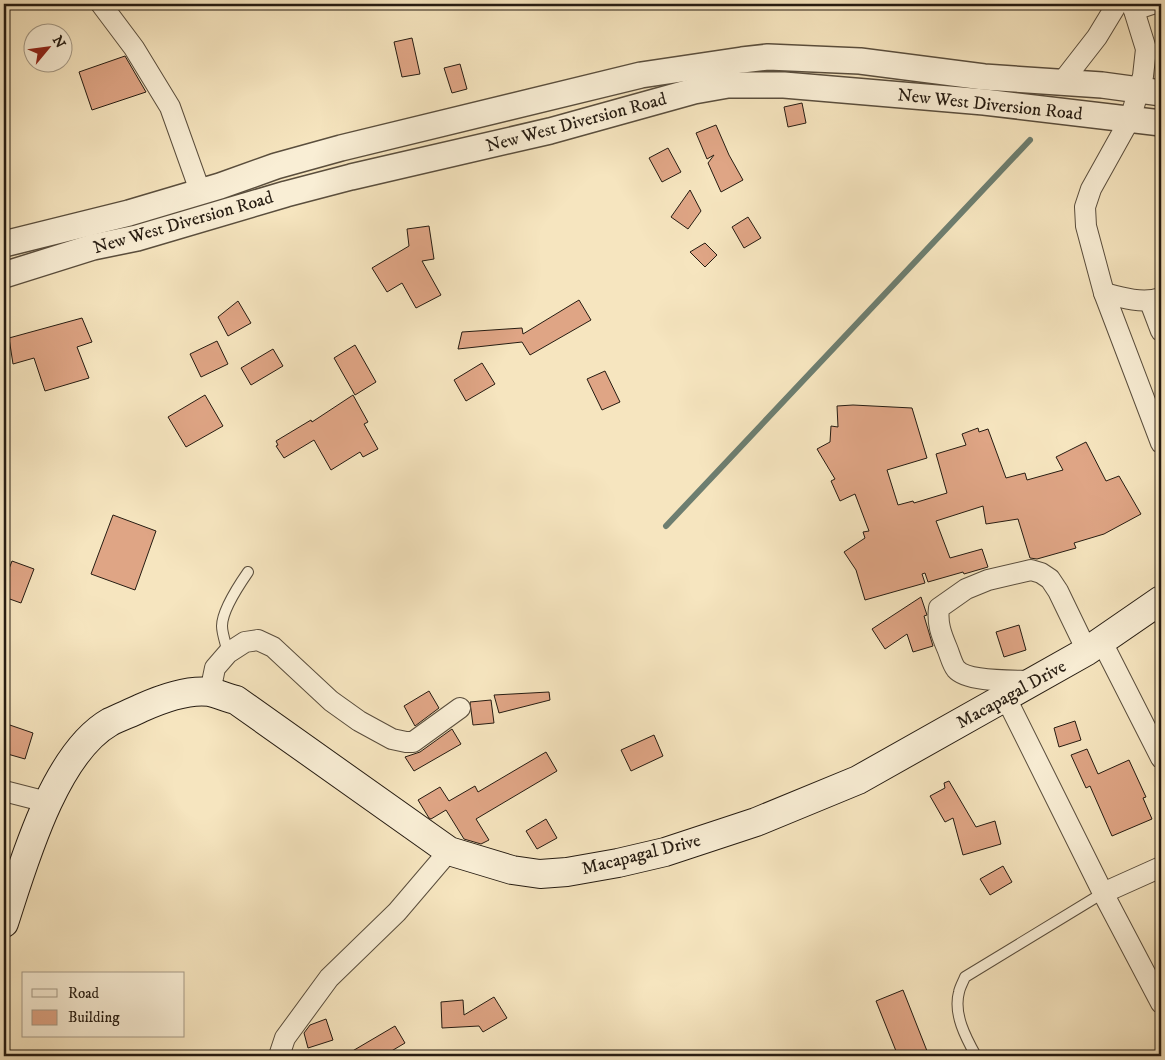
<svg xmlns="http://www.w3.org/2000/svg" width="1165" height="1060" font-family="'IM FELL DW Pica',serif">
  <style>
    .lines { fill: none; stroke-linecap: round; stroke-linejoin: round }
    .stream { stroke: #6d7e70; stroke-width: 6 }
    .building { fill: #dfa585; stroke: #261c12 }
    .service-casing { stroke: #5a4e3d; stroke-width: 12 }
    .minor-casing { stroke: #5a4e3d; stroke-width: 22 }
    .tertiary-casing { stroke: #5a4e3d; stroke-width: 28 }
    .secondary-casing { stroke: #261c12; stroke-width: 30 }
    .service { stroke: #f9eed5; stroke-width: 10 }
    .minor { stroke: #f9eed5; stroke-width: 20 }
    .tertiary { stroke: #f9eed5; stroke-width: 25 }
    .secondary { stroke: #f9eed5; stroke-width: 28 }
    .labels { text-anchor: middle; stroke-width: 4.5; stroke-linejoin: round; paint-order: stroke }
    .street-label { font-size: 18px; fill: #261c12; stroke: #f9eed5 }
  </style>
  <rect width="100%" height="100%" fill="#f6e5bf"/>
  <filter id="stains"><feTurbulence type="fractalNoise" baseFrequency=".004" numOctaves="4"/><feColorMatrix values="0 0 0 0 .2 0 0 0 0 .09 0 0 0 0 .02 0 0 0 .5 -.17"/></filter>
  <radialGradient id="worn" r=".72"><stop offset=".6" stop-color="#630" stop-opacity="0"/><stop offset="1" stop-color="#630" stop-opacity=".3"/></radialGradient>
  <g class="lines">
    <polyline class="stream" points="666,526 1030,140"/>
  </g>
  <g class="building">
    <polygon points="412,38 420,74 402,77 394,42"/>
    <polygon points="125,56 146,92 92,110 79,72"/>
    <polygon points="460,64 467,89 452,93 444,68"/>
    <polygon points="802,103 806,123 788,127 784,107"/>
    <polygon points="716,125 729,155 743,180 721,192 708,163 714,155 707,159 696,133"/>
    <polygon points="668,148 681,172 662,182 649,158"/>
    <polygon points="690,190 701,211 688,229 671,217"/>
    <polygon points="748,217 761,238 744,248 732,227"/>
    <polygon points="429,226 434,259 422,261 441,295 416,308 402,283 387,292 372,268 409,246 407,229"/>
    <polygon points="705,243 717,255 705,267 690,252"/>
    <polygon points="579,300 591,320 530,355 522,342 458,349 462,332 522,328 523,334"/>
    <polygon points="238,301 251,323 228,336 218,317"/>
    <polygon points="82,318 92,342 77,347 89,378 45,391 34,358 13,364 9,338"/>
    <polygon points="217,341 228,364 201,377 190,354"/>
    <polygon points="355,345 376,382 355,395 334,358"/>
    <polygon points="273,349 283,366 251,385 241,368"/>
    <polygon points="482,363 495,384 466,401 454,380"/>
    <polygon points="605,371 620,402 602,410 587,379"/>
    <polygon points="205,395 223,426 186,447 168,417"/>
    <polygon points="353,395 368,422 364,424 378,449 363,457 360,452 331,470 314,440 284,458 276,446 278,445 276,441 311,420 312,422"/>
    <polygon points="853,405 912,408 927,458 887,470 898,505 913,501 914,503 947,493 936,454 966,445 962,434 978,428 979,432 988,429 1006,478 1025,473 1027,480 1063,470 1056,457 1086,442 1106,481 1119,476 1141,514 1104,534 1074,543 1076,548 1037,559 1030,558 1018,519 986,524 983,506 936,521 950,558 982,549 988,567 964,574 963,572 928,582 925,573 922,574 925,583 865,600 856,570 844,552 865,538 863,532 869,531 855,494 840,501 831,481 835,479 817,449 830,442 831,426 838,427 837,406"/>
    <polygon points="113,515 156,531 135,590 91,574"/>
    <polygon points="12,561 34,569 21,603 4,597 4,582"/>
    <polygon points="921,597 927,615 924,616 933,646 913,652 907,634 885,649 872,629"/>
    <polygon points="1019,625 1026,650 1004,657 996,632"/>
    <polygon points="429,691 439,708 415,726 404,706"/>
    <polygon points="549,692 550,700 499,713 494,695"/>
    <polygon points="491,700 494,723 473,725 470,702"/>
    <polygon points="1075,721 1081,740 1059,747 1054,728"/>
    <polygon points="4,723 33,733 25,759 4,753"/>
    <polygon points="452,729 461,744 414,771 405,757 420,752"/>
    <polygon points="654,735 663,756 631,771 621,750"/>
    <polygon points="1087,749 1098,774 1129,760 1146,797 1143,798 1152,819 1112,836 1090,786 1086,788 1071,755"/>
    <polygon points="546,752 557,771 476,819 489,840 481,844 464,839 446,810 431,819 429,818 418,800 440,787 449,801 475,786 478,792"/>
    <polygon points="949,781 976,827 995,821 1001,844 963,855 953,818 945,822 930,796 945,788 944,783"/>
    <polygon points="546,819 557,838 537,849 526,831"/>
    <polygon points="1003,866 1012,882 990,895 980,879"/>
    <polygon points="903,990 929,1056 898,1056 876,1001"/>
    <polygon points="494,997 507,1018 483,1032 479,1026 442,1028 441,1002 463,1000 464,1015"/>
    <polygon points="326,1019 333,1040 308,1048 304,1033 310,1025"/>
    <polygon points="395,1026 405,1043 383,1056 344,1056"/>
  </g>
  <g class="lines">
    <defs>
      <g id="service">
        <path d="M 228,653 C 226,644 222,634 222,626 C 222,610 239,585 248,572"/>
        <path d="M 976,1056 C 966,1038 953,1014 959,992 C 960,987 963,982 965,977 L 1103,893"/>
      </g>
      <g id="minor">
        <polyline points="101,4 134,48 170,107 200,191"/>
        <polyline points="1132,4 1146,49 1143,76 1130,119 1091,189 1085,207 1086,226 1104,293 1161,443"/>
        <polyline points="1134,10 1152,4"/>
        <polyline points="1062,82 1097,37 1117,4"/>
        <path d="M 1104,293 C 1122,298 1143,304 1161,298"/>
        <polyline points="1150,302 1161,331"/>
        <polyline points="1102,642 1161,758"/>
        <path d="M 1035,681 C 1017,680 968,683 956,669 C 952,664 950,655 947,648 C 941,634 937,623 939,608 L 966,589 L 988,580 L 1031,570 L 1041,573 L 1050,579 L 1058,591 L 1087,651"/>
        <polyline points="210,692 215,668 228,653 245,642 258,640 273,647 331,701 359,721 392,739 406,742 413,742 460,708"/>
        <polyline points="1006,698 1103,893 1161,1003"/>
        <polyline points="4,791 47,802"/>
        <polyline points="1103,893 1161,867"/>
        <polyline points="279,1056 285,1038 329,978 397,912 449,851"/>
      </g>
      <g id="tertiary">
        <polyline points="4,244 129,213 220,186 276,166 341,148 641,75 742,60 768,57 860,61 984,77 1102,85 1161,93"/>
        <polyline points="4,275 93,247 137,238 286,194 351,177 550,131 694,91 728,85 784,85 984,102 1161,123"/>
      </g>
      <path id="secondary" d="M 4,923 C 23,865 54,754 110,722 C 120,717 131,713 141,708 C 161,699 188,689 210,692 C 219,694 227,698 236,700 L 449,851 L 512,870 L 540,874 L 567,872 L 618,863 L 665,852 L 756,822 L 858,780 L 1087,651 L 1161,600"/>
    </defs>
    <use href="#service" class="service-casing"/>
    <use href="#minor" class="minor-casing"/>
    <use href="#tertiary" class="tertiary-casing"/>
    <use href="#secondary" class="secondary-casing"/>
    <use href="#service" class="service"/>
    <use href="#minor" class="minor"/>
    <use href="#tertiary" class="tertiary"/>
    <use href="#secondary" class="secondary"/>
  </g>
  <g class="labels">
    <g class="street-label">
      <text transform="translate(990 104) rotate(6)" y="6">New West Diversion Road</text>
      <text transform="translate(576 122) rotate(-15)" y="6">New West Diversion Road</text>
      <text transform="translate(183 222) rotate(-16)" y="6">New West Diversion Road</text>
      <text transform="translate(1011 694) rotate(-29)" y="6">Macapagal Drive</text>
      <text transform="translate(641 854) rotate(-14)" y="6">Macapagal Drive</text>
    </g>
  </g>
  <rect width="1165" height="1060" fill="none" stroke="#f6e5bf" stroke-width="20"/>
  <rect x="5" y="5" width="1155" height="1050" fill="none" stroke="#261c12" stroke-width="2.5"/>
  <rect x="10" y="10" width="1145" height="1040" fill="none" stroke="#261c12"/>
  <rect x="22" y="972" width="162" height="65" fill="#f9eed5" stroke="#a59a87"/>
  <rect x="32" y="989" width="25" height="8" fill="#f9eed5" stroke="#a59a87"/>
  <text x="68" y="998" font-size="15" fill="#261c12">Road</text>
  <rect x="32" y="1010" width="25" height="15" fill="#dfa585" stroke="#a59a87"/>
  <text x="68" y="1022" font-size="15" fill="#261c12">Building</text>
  <g transform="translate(48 48) rotate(61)"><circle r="24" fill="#f9eed5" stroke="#a59a87"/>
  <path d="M0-4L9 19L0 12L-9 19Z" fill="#8f2418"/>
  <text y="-8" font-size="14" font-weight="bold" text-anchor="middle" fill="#261c12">N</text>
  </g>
  <rect width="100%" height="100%" filter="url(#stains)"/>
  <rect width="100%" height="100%" fill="url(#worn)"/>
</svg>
